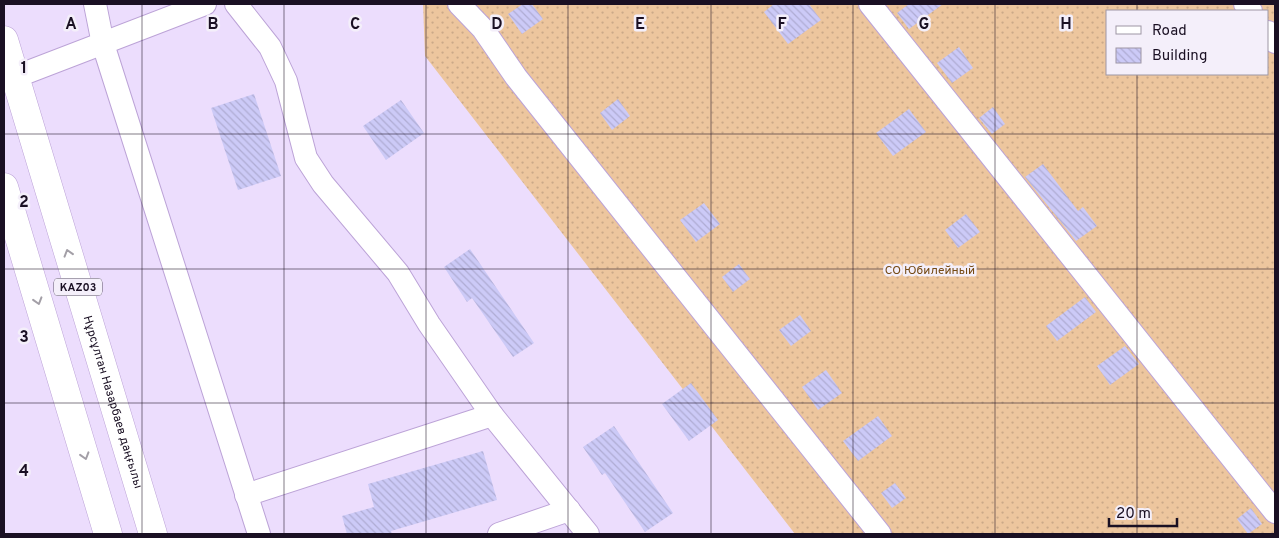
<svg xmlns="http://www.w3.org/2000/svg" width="1279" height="538" font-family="Overpass,sans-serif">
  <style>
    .grass { fill: url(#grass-dots); fill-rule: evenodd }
    .building { fill: url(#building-back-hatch) }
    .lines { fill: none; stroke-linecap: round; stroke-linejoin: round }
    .minor-casing { stroke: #bca3d7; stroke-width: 24 }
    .major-casing { stroke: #bca3d7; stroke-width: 29 }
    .minor { stroke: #fff; stroke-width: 22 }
    .major { stroke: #fff; stroke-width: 28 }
    .oneway { stroke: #a39fa7 }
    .grid { fill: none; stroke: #1a1023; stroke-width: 1; stroke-opacity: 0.55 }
    .labels { text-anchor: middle; stroke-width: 5; stroke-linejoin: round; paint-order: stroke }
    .shield { fill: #f4effa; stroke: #5b5364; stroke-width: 1 }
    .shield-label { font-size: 11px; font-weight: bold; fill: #1a1023 }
    .park-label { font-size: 12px; fill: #754a14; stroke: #f4effa }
    .street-label { font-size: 12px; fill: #1a1023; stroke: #f4effa }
    .grid-label { font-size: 16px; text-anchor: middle; font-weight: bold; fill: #1a1023; stroke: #f4effa; stroke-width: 5; stroke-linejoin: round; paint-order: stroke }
  </style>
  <defs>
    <pattern id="grass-dots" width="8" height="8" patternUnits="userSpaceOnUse" patternTransform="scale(1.25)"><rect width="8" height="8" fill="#edc69e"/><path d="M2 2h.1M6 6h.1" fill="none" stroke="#cba988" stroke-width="1.8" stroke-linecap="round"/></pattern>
    <pattern id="building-back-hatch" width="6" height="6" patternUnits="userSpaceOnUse" patternTransform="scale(1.25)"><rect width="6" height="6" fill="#cccaf7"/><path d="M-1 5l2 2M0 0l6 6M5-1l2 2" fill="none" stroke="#afacd3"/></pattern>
  </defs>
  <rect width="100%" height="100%" fill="#ecddfd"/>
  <path class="grass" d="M 423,4 L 1275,4 L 1275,534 L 795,534 L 425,56 ZM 1108,11 L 1268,11 L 1268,74 L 1108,74 Z"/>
  <g class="building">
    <polygon points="523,4 532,4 543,19 522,34 508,14"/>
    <polygon points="774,4 809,4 821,20 788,44 764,12"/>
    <polygon points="909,4 943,4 909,29 897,13"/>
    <polygon points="959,47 973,68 952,83 937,63"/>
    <polygon points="254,94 281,176 238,190 211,108"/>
    <polygon points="618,99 630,116 612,130 600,113"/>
    <polygon points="401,100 424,133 386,160 363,126"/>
    <polygon points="993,107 1005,124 992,134 979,118"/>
    <polygon points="909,109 926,132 893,156 876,133"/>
    <polygon points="1043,164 1078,211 1083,207 1097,226 1076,241 1025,177"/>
    <polygon points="704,203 720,224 696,242 680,220"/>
    <polygon points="966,214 980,232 958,248 945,230"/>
    <polygon points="470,249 534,343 513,357 472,298 467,302 444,267"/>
    <polygon points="739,264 750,279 733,292 722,277"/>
    <polygon points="1085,297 1096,312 1057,341 1046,326"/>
    <polygon points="800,315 811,331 791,346 779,330"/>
    <polygon points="1125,346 1139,364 1110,385 1097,366"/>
    <polygon points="826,370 842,393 818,410 802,387"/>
    <polygon points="691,383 718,420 689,441 662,404"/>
    <polygon points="878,416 892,436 858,461 843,441"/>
    <polygon points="614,426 673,513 645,532 605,473 602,475 583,447"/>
    <polygon points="483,451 497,500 391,531 392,534 347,534 342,516 374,507 368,484"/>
    <polygon points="895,483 906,498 892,508 881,493"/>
    <polygon points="1251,508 1262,524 1248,534 1237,519"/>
  </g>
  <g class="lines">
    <defs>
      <g id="minor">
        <polyline points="95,4 103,44 259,534"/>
        <polyline points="236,4 270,47 286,81 306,158 323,184 398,273 429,324 492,415 588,534"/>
        <polyline points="459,4 483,29 516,77 880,534"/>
        <polyline points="870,4 1275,512"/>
        <polyline points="1245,4 1251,11"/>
        <polyline points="1268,32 1275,42"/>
        <polyline points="15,77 205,4"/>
        <polyline points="246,495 492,415"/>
        <polyline points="499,534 569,510"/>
      </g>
      <g id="major">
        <path id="s1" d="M 4,40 L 153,534"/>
        <polyline points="4,187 108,534"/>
      </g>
    </defs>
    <use href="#minor" class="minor-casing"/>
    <use href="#major" class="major-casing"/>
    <use href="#minor" class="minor"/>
    <use href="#major" class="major"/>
  </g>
  <defs><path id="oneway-chevron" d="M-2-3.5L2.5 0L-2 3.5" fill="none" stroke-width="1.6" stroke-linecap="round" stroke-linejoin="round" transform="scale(1.25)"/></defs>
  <g class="oneway">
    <use href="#oneway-chevron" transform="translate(68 253) rotate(-107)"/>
    <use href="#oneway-chevron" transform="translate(38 301) rotate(73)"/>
    <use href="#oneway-chevron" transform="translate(85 456) rotate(73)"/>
  </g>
  <path class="grid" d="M 142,4 L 142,534M 284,4 L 284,534M 426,4 L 426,534M 568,4 L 568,534M 711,4 L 711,534M 853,4 L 853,534M 995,4 L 995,534M 1137,4 L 1137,11M 1137,74 L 1137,534M 4,134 L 1275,134M 4,269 L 1275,269M 4,403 L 1275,403"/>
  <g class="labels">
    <rect class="shield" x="54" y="278.5" width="48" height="17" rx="4"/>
    <g class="shield-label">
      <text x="78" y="291">KАZ03</text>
    </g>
    <g class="park-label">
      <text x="930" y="274">СО Юбилейный</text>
    </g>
    <g class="street-label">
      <text dy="4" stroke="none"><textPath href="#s1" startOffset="378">Нұрсұлтан Назарбаев даңғылы</textPath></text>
    </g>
  </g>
  <g class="grid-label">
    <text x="71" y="29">A</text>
    <text x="213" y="29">B</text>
    <text x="355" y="29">C</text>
    <text x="497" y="29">D</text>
    <text x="640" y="29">E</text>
    <text x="782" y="29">F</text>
    <text x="924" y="29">G</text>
    <text x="1066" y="29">H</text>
    <text x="24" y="73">1</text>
    <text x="24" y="207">2</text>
    <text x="24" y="342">3</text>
    <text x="24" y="476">4</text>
  </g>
  <rect width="1279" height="538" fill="none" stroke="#1a1023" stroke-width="10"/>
  <rect x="1106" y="10" width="162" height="65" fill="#f4effa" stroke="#9d96a4"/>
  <rect x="1116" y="26" width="25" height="8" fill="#ffffff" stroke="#9d96a4"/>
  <text x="1152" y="35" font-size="15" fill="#1a1023">Road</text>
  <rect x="1116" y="48" width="25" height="15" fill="url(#building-back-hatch)" stroke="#9d96a4"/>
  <text x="1152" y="60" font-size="15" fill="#1a1023">Building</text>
  <path d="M1109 518v8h68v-8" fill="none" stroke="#1a1023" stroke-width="2.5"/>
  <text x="1116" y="518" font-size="15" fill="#1a1023" stroke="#f4effa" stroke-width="4" paint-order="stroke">20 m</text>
</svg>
